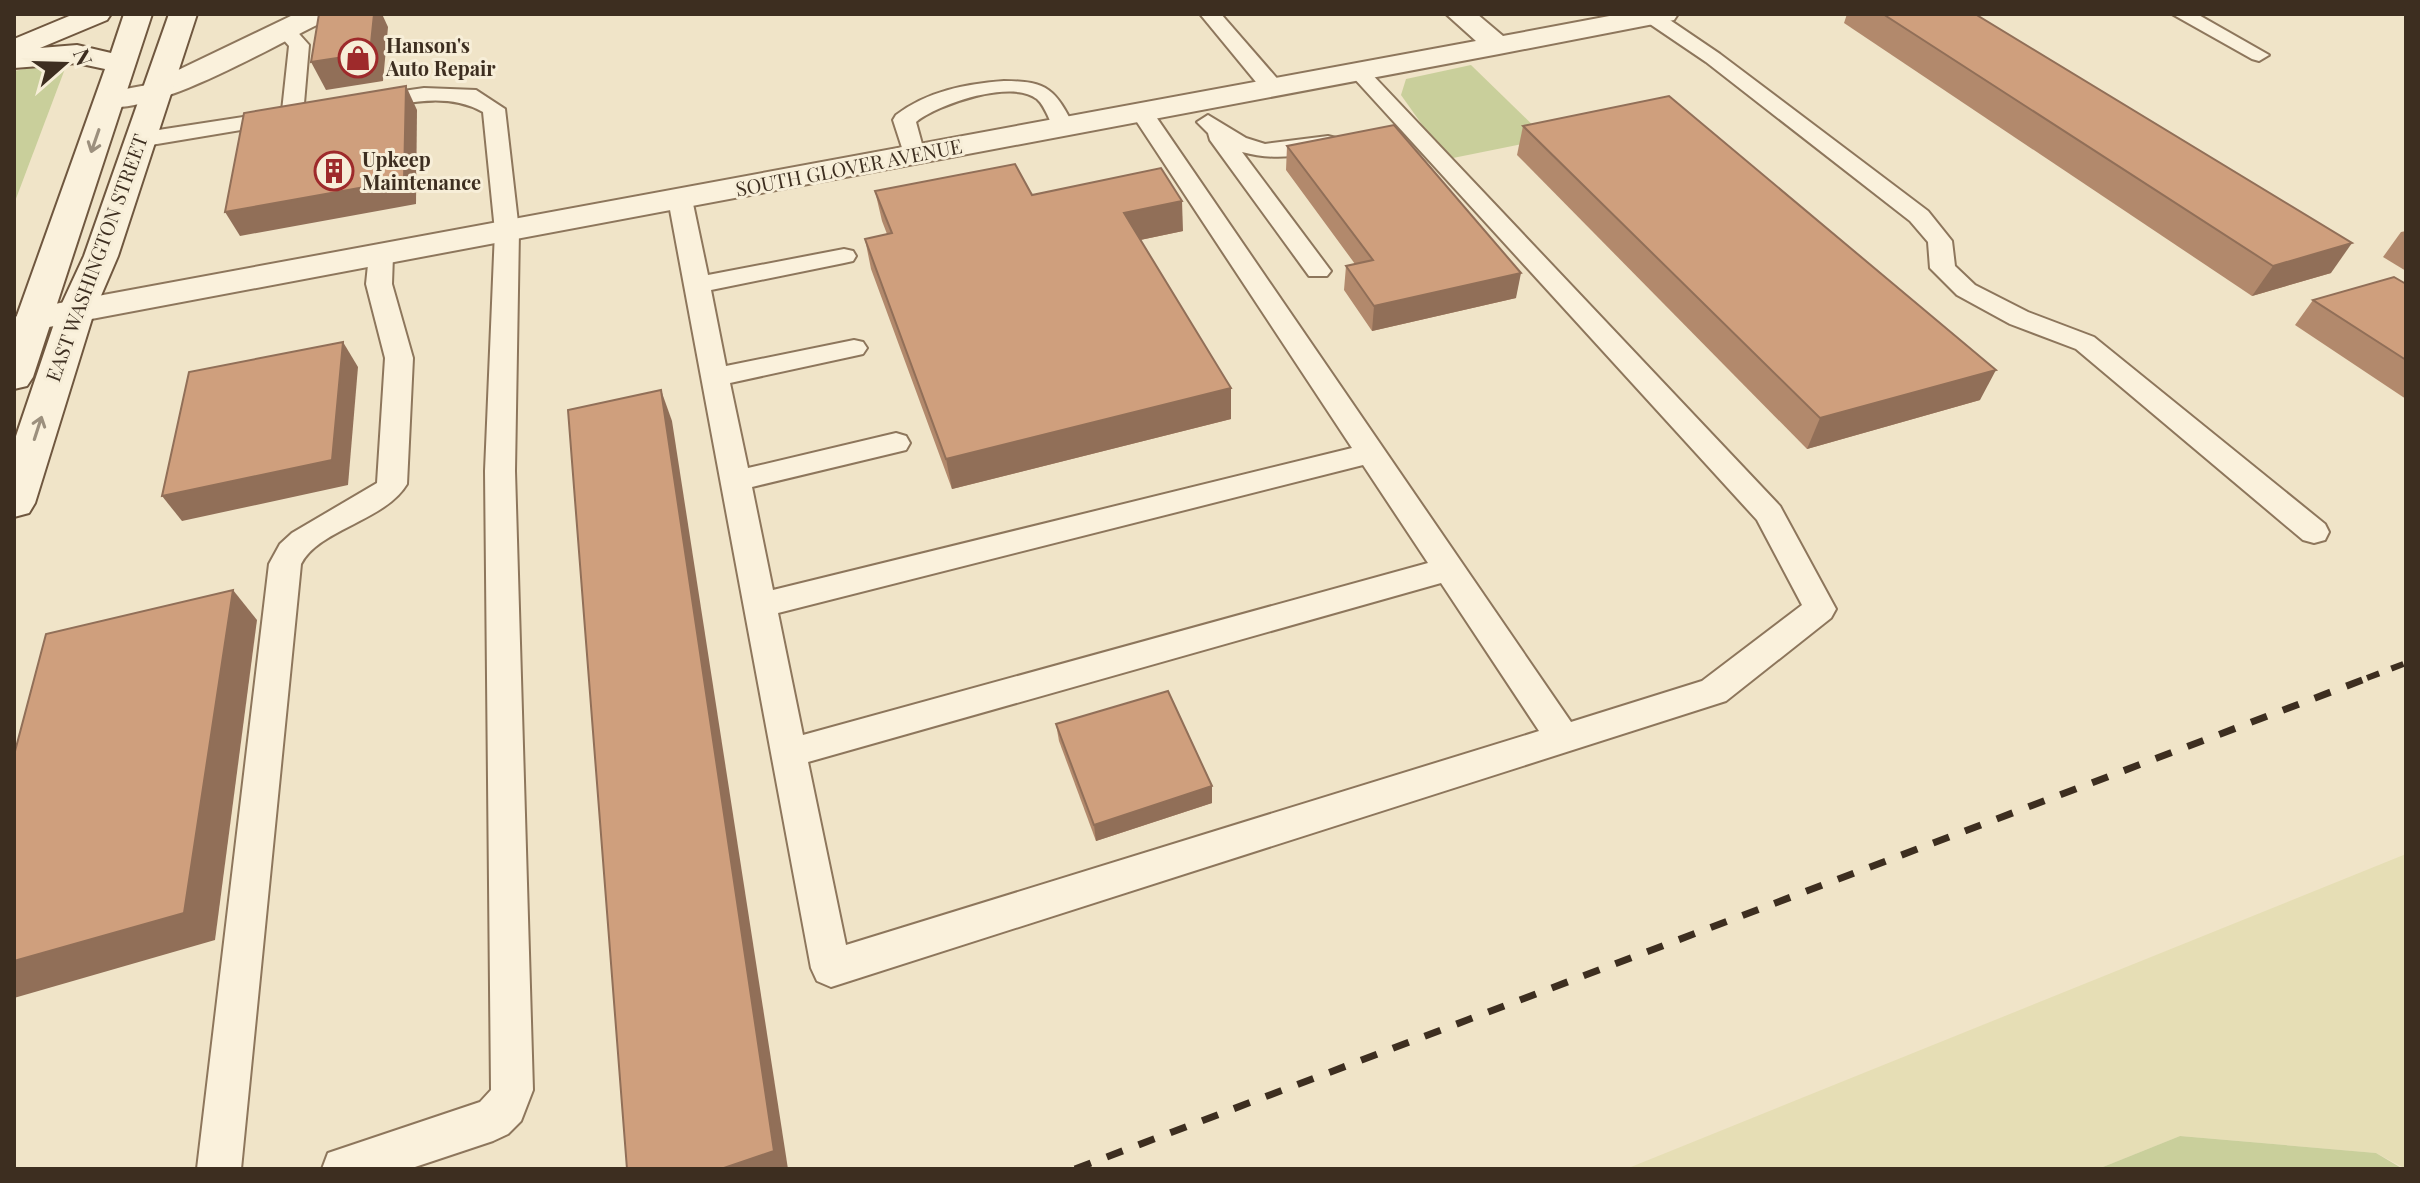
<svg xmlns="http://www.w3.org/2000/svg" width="2420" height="1183" font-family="'Playfair Display',serif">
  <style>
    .farmland { fill: #e6deb5 }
    .green { fill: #c9cf9b }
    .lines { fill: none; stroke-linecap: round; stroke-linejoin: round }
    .service-casing { stroke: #8d765c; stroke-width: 4 }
    .minor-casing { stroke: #8d765c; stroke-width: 4 }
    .secondary-casing { stroke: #6f573f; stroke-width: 4 }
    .service { fill: #faf1dc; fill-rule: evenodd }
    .minor { fill: #faf1dc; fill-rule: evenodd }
    .secondary { fill: #faf1dc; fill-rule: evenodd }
    .rail-far1 { stroke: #3d2e20; stroke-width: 6; stroke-dasharray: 13 13; stroke-linecap: butt }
    .rail { stroke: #3d2e20; stroke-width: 7; stroke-dasharray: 17 17; stroke-linecap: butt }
    .wall { fill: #b2896c }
    .shaded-wall { fill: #916f58 }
    .building { fill: #cf9f7d; stroke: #916f58; stroke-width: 2 }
    .oneway { stroke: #9c907e }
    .labels { text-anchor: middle; stroke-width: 6; stroke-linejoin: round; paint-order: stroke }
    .far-poi-label { font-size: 20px; font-weight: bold; fill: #3d2e20; stroke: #f7eed8; text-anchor: start }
    .far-street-label { font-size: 20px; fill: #3d2e20; stroke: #f7eed8 }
  </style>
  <rect width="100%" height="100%" fill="#f0e4c8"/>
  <polygon class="farmland" points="2406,854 2406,1169 2376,1153 2180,1136 2098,1169 1626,1169"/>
  <g class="green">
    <polygon points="47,65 66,66 14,204 14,71"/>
    <polygon points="1471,65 1547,139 1453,158 1423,126 1401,95 1406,79"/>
    <polygon points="2180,1136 2376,1153 2403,1169 2098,1169"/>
  </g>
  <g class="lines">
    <defs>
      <g id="service">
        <polygon points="1200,14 1221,14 1281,83 1284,88 1281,93 1265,93"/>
        <polygon points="1642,14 1661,14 1720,54 1928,211 1952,241 1955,266 1975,285 2028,312 2094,337 2325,524 2329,532 2325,540 2314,543 2303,540 2076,349 2010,324 1957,295 1930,268 1928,242 1910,221 1706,62 1644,20"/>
        <polygon points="2172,14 2197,14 2269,55 2259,61 2252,59"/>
        <polygon points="285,24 292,26 309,45 303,115 300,120 139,147 131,145 128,140 139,133 282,111 289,46 275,30"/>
        <path d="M 1359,66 L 1366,68 L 1780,506 L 1836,609 L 1831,618 L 1726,701 L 831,987 L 817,981 L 811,968 L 668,199 L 672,194 L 688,194 L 692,199 L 708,275 L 844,249 L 853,251 L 856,256 L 853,261 L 844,263 L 711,290 L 726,366 L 854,340 L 863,342 L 867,348 L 863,354 L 854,356 L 730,383 L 748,468 L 896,433 L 906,436 L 910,443 L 906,450 L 752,487 L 773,590 L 1352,448 L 1131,113 L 1142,106 L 1150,108 L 1571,722 L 1702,681 L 1802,605 L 1757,520 L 1352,76 L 1348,72 L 1352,68 ZM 1363,465 L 1428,563 L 803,735 L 778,613 ZM 1441,583 L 1539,731 L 846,945 L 808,762 Z"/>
        <path d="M 1004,81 C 1049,81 1055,90 1075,128 L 1072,133 L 1056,133 C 1050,123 1046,107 1037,99 C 1012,79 938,104 916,122 L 925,155 L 922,160 L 906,160 L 893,120 L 896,115 C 928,91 965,84 1004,81 Z"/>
        <path d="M 424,88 L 476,90 L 505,109 L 519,231 L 515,471 L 533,1090 L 521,1121 L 508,1134 L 493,1141 L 409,1169 L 322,1169 L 328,1153 L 480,1102 L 491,1090 L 485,471 L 495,231 L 483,112 C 447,92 407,103 368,110 L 357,103 L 368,96 Z"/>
        <path d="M 1208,115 L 1246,138 L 1265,144 L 1328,136 L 1336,138 L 1339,143 L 1336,148 C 1305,156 1274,161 1242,152 L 1331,271 L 1327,276 L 1309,276 L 1210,140 L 1208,133 L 1197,122 Z"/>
        <path d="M 381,248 L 390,250 L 393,255 L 392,284 L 413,358 L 407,484 C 385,521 319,529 301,564 L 241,1169 L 197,1169 L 269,564 L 280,544 L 292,533 L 377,483 L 385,358 L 366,284 L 369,255 L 372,250 Z"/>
      </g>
      <g id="minor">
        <path d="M 295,14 L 331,14 L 327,20 C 276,44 152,119 99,106 L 95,100 L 99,94 L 147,85 Z"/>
        <polygon points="1446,14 1477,14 1503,36 1620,14 1678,14 1674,20 1664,22 1499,54 33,330 20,327 15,319 20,311 33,308 1476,41"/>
      </g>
      <g id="secondary">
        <polygon points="74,14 111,14 107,20 40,48 77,45 111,53 124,14 152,14 33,377 27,386 14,389 14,324 105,69 77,63 14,68 14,39"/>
        <polygon points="169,14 197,14 118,256 94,312 35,503 29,513 14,517 14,442 58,312 84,256"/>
      </g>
    </defs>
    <use href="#service" class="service-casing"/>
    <use href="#minor" class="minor-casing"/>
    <use href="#secondary" class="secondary-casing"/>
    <use href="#service" class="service"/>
    <use href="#minor" class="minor"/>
    <use href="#secondary" class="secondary"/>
    <polyline class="rail-far1" points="2367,678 2406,663"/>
    <polyline class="rail" points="1075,1169 2373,676"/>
  </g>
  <g class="wall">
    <polygon points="1847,14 1975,14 2331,273 2252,296 1844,23"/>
    <polygon points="1523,126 1980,400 1807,449 1517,155"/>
    <polygon points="1287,146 1516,298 1372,331 1344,290 1346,266 1355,264 1286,170"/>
    <polygon points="875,191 1183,231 1140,240 1231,419 952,489 871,269 865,239 887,234 882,221"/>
    <polygon points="2406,231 2406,271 2383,257 2401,232"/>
    <polygon points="2406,284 2406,399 2295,325 2313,300"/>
    <polygon points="1056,724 1212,786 1212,803 1096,841 1059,741"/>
  </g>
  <g class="shaded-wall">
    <polygon points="374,14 382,14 388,27 383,81 326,90 311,62"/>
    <polygon points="406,86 417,110 416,204 240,236 225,212"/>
    <polygon points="1182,201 1183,231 1126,243 1124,213"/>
    <polygon points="2352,243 2331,273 2252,296 2273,266"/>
    <polygon points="1521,273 1516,298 1372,331 1374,306"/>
    <polygon points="343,342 358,367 348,485 182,521 162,496"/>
    <polygon points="1996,370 1980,400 1807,449 1820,418"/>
    <polygon points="1231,388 1231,419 952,489 946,459"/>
    <polygon points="661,390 672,421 788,1169 721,1169"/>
    <polygon points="233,590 257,620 215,940 14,998 14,961"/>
    <polygon points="1212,786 1212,803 1096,841 1094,825"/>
  </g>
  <g class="building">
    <polygon points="319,14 374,14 370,53 311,62"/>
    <polygon points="1883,14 1975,14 2352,243 2273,266"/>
    <polygon points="406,86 404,180 225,212 244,113"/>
    <polygon points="1669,96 1996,370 1820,418 1523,126"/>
    <polygon points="1394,125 1521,273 1374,306 1346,266 1373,260 1287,146"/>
    <polygon points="1015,164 1032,195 1161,168 1182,201 1124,213 1231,388 946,459 865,239 892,233 875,191"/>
    <polygon points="2394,277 2406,284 2406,360 2313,300"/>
    <polygon points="343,342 332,460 162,496 189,372"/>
    <polygon points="661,390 774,1151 721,1169 627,1169 568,410"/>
    <polygon points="233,590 184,913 14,961 14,755 46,634"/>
    <polygon points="1168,691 1212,786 1094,825 1056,724"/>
  </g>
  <defs><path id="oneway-shaft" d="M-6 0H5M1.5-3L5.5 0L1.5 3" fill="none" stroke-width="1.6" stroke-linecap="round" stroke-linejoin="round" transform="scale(2)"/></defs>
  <g class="oneway">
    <use href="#oneway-shaft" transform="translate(95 141) rotate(109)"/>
    <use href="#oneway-shaft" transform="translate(38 428) rotate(-72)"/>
  </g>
  <defs>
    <symbol id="shop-ring" viewBox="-11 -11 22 22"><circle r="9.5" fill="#f7eed8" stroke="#9e2a2b" stroke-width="1.5"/><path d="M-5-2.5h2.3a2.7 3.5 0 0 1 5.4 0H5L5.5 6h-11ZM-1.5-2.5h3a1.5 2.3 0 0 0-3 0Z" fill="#9e2a2b"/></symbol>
    <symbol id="building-ring" viewBox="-11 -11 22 22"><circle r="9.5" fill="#f7eed8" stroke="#9e2a2b" stroke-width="1.5"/><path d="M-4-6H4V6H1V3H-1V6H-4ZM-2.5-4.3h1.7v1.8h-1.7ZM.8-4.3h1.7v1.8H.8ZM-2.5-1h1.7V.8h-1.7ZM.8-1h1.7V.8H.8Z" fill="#9e2a2b"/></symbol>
  </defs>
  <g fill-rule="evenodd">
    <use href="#shop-ring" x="336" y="36" width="44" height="44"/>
    <use href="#building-ring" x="312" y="149" width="44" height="44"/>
  </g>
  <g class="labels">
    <g class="far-poi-label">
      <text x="386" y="53">Hanson's<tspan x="386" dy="23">Auto Repair</tspan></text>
      <text x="362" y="167">Upkeep<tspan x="362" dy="23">Maintenance</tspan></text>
    </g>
    <g class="far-street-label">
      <text transform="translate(849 168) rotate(-11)" y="7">SOUTH GLOVER AVENUE</text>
      <text transform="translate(97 258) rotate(-70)" y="7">EAST WASHINGTON STREET</text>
    </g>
  </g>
  <rect width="2420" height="1183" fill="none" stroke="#3d2e20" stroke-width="32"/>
  <g transform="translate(64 64) rotate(70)" stroke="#f7eed8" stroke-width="6" paint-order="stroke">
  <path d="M0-6L14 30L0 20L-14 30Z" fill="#3d2e20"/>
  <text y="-12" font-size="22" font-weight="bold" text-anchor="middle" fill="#3d2e20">N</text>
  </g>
</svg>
